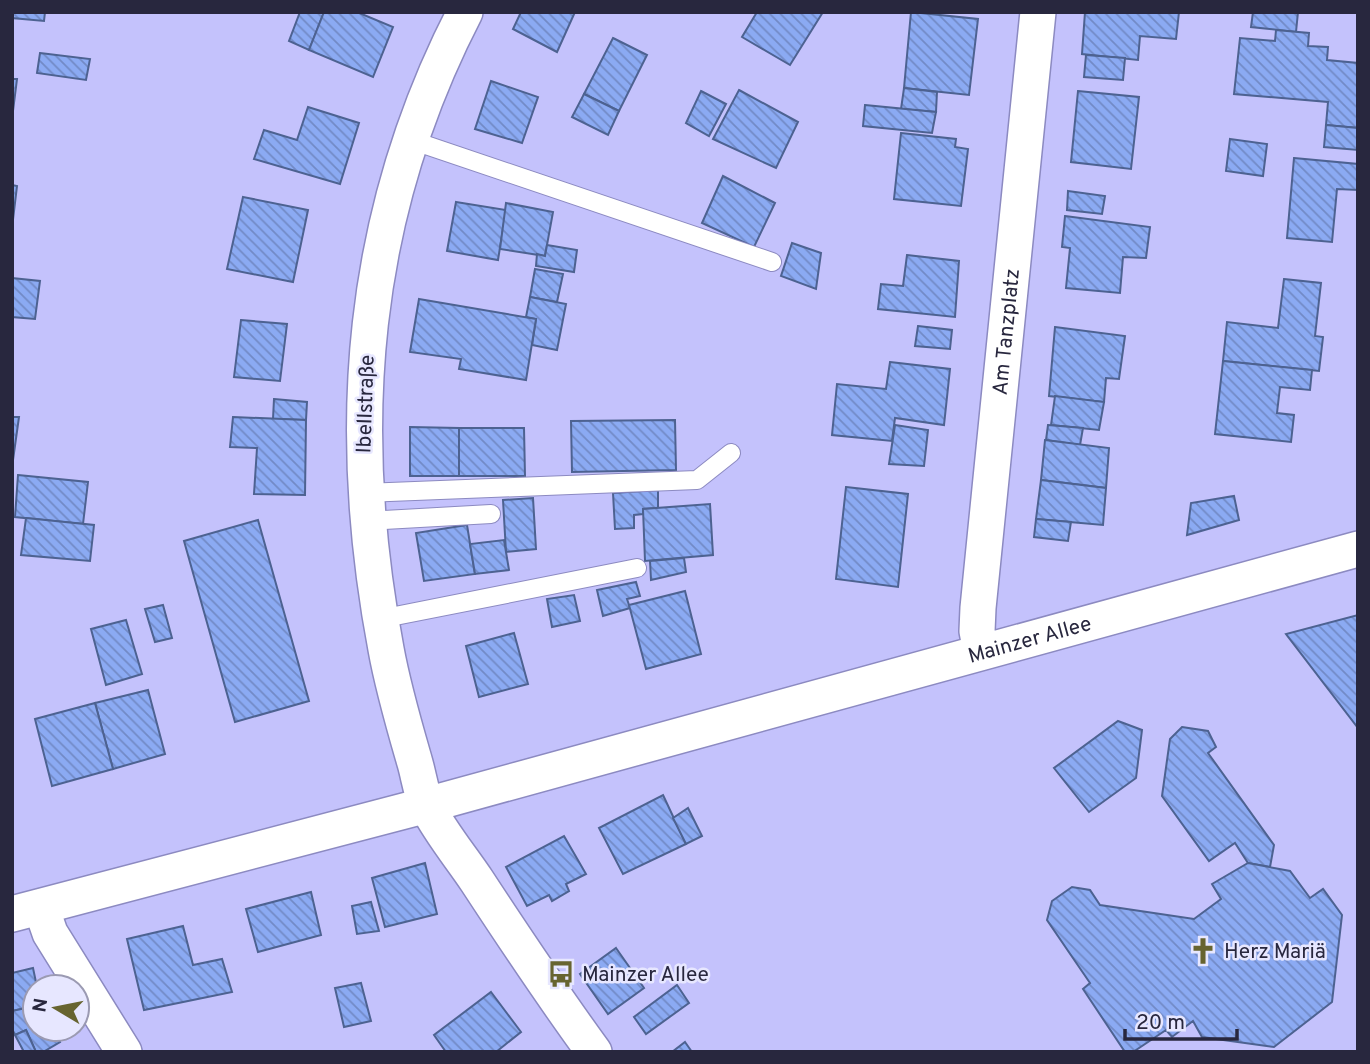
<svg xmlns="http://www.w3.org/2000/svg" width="1370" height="1064" font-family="Overpass,sans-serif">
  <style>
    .building { fill: url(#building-back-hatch); stroke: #4d6291; stroke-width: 2 }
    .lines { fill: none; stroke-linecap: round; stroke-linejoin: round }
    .lane-casing { stroke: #8c8ac1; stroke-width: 20 }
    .street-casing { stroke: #8c8ac1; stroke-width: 38 }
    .lane { stroke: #fff; stroke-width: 18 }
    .street { stroke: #fff; stroke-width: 35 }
    .labels { text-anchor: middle; stroke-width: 5; stroke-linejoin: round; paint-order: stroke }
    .street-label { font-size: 21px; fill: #28273e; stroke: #e7e7ff }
    .poi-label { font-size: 21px; fill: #28273e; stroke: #e7e7ff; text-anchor: start }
  </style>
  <defs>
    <pattern id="building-back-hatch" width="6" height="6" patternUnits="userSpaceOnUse" patternTransform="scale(1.75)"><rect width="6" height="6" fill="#8baaf3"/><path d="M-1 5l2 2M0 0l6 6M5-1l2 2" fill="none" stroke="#728ac6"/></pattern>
  </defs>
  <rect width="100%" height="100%" fill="#c4c2fc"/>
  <g class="building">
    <polygon points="12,12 45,12 44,21 12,18"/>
    <polygon points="300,12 324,12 309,50 289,41"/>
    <polygon points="324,12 357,12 393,27 373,77 309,50"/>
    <polygon points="521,12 575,12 557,52 513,29"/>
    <polygon points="757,12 823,12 790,65 742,37"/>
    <polygon points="911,12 978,19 969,95 904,88"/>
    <polygon points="1085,12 1179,12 1176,39 1140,36 1138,60 1082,54"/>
    <polygon points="1253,12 1298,12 1296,32 1251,27"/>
    <polygon points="1276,30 1309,33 1308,46 1328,47 1327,60 1358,63 1358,128 1326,125 1328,102 1234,94 1240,38 1275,41"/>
    <polygon points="613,38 647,55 619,111 584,94"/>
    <polygon points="40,53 90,59 86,80 37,73"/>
    <polygon points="1086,55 1125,58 1123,80 1084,77"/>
    <polygon points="12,79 17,79 12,119"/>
    <polygon points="491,81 538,97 522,143 475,129"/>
    <polygon points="904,88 937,92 936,112 901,109"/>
    <polygon points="739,90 798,122 776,168 713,139"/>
    <polygon points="701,91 726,104 709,136 686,123"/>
    <polygon points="1078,91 1139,97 1131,169 1071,162"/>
    <polygon points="584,94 619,111 608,135 572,117"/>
    <polygon points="865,105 936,112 932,133 863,126"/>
    <polygon points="308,107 359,123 340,184 254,159 264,130 297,140"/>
    <polygon points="1326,125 1358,128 1358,150 1324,147"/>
    <polygon points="901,133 956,139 955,147 968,149 961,206 894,199"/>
    <polygon points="1230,139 1267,144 1263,176 1226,171"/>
    <polygon points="1294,158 1358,164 1358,190 1337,189 1332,242 1287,238"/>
    <polygon points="723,176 775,203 754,247 702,223"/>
    <polygon points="12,185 17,186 12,228"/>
    <polygon points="1068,191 1105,196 1102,214 1067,210"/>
    <polygon points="243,197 308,210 293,282 227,269"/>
    <polygon points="456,202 506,210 498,260 447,251"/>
    <polygon points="506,203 553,212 545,256 500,249"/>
    <polygon points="1065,216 1150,227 1146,258 1123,257 1120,293 1066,288 1070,248 1062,247"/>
    <polygon points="792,243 821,253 816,289 781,276"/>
    <polygon points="547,245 577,250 574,272 536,266 537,254 545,256"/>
    <polygon points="907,255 959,261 955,317 878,309 881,284 903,286"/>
    <polygon points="535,269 563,274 557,302 530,297"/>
    <polygon points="12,278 40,281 35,319 12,317"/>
    <polygon points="1284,279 1321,283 1315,336 1323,337 1319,371 1223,361 1227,322 1278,328"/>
    <polygon points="530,297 566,304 557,350 532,345 536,319 526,317"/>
    <polygon points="419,299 536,319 526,380 459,369 461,359 410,352"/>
    <polygon points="241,320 287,324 280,381 234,377"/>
    <polygon points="918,326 952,330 950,349 915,346"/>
    <polygon points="1055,327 1125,336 1119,379 1106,378 1104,402 1049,396"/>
    <polygon points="1223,361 1312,370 1310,390 1280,387 1277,413 1294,415 1291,442 1215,434"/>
    <polygon points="890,362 950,369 944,425 895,418 892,441 832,435 837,384 886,389"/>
    <polygon points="1055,396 1104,402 1099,430 1051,425"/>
    <polygon points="274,399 307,402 306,420 273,419"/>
    <polygon points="12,417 19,417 13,460 12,459"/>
    <polygon points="233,417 306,420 305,495 254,494 257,448 230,447"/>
    <polygon points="675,420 676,470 572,472 571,421"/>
    <polygon points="895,425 928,430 924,466 889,464"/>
    <polygon points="1048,425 1083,428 1080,445 1046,440"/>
    <polygon points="410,427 459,428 459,476 410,476"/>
    <polygon points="459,428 524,428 525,476 459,476"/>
    <polygon points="1045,440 1109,448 1106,488 1041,480"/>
    <polygon points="18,475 88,482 83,524 15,517"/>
    <polygon points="1041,480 1106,488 1103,525 1036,519"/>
    <polygon points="846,487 908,494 898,587 836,579"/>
    <polygon points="658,490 658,508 643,509 643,514 634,515 634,528 615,529 613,493"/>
    <polygon points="1234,496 1239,520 1187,535 1191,503"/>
    <polygon points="533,498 536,549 506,552 503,500"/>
    <polygon points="710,504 713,555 645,561 643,509"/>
    <polygon points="26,518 94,525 90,561 21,555"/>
    <polygon points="1036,519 1071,522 1068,541 1034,537"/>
    <polygon points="258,520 309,701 235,722 184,541"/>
    <polygon points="467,525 475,574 424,581 416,533"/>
    <polygon points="504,540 509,570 475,574 470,544"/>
    <polygon points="684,558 686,572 651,580 650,561"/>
    <polygon points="636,582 640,596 627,599 630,608 603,616 597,590"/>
    <polygon points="685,591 701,654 646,669 629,605"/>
    <polygon points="574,595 580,621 552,627 547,599"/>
    <polygon points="163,605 172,638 155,642 145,609"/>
    <polygon points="1358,615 1358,728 1286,634"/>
    <polygon points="126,620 142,674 106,685 91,629"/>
    <polygon points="514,633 528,684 479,697 466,646"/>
    <polygon points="148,690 165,754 113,769 95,703"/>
    <polygon points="95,703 113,769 52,786 35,719"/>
    <polygon points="1118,721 1142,730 1136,778 1089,812 1054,768"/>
    <polygon points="1182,727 1208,731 1216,747 1208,753 1274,845 1270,867 1248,863 1235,843 1209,861 1162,796 1170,739"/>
    <polygon points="663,795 686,844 623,874 599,828"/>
    <polygon points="688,808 702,836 686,844 673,818"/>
    <polygon points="564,836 586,874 566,884 569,891 552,901 549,895 527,906 506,867"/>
    <polygon points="425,863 437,914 385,927 372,878"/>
    <polygon points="1248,863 1290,871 1310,898 1323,889 1342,915 1332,1002 1274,1047 1202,1037 1193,1021 1172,1037 1166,1030 1133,1052 1125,1052 1083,989 1090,983 1047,920 1052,901 1072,887 1090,890 1100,905 1194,919 1221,899 1212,884"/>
    <polygon points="311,892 321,935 258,952 246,909"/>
    <polygon points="371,902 379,931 357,934 352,906"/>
    <polygon points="183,926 193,965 222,959 232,992 144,1010 127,939"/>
    <polygon points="616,948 644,988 608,1014 580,974"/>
    <polygon points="33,968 37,987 35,1006 12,1011 12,973"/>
    <polygon points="361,983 371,1021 344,1027 335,988"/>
    <polygon points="677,985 689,1003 646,1034 634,1017"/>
    <polygon points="491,992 521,1032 496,1052 446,1052 434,1035"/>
    <polygon points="35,1006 35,1029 54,1029 60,1042 43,1052 36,1052 26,1030 15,1035 12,1029 12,1011"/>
    <polygon points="26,1030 36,1052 24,1052 15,1035"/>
    <polygon points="685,1042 692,1052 672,1052"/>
  </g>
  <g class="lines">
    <defs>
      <g id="lane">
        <polyline points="411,140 772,262"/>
        <polyline points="364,493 697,480 731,453"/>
        <polyline points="366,521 491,514"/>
        <polyline points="380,619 637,568"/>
      </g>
      <g id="street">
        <path d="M 465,12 C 360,215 344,427 386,649 C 393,688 404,725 415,763 C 419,777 421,793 427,806 C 440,832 461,857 477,881 C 515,939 553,996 594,1052"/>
        <path id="s1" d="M 981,652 L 977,631 L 978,608 L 1038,12"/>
        <polyline points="41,907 50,933 124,1052"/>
        <path id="s2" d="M 12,914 L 427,805 L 1358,549"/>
      </g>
    </defs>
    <use href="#lane" class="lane-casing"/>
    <use href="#street" class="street-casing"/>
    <use href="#lane" class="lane"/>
    <use href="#street" class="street"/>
  </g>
  <defs>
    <symbol id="church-bare" viewBox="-9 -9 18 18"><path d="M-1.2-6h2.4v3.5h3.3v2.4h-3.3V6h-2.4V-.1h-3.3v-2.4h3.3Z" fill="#676430" stroke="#e7e7ff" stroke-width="2.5" paint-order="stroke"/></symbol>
    <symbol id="bus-bare" viewBox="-9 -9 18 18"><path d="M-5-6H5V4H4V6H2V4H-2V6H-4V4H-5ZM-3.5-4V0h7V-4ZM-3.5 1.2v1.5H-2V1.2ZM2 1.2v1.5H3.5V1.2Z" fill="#676430" stroke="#e7e7ff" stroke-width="2.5" paint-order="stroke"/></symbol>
  </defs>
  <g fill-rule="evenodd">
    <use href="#church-bare" x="1184" y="932" width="38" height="38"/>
    <use href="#bus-bare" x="542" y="955" width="38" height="38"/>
  </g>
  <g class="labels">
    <g class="street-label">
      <text dy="7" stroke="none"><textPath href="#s1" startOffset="322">Am Tanzplatz</textPath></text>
      <text transform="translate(365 404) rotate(-88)" y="7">Ibellstraße</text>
      <text dy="7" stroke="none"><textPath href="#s2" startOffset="1054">Mainzer Allee</textPath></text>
    </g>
    <g class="poi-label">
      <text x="1224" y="958">Herz Mariä</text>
      <text x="582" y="981">Mainzer Allee</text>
    </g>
  </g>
  <rect width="1370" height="1064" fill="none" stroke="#28273e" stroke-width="28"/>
  <g transform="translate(56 1008) rotate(280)"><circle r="33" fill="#e7e7ff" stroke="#9b9ab2" stroke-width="2"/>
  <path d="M0-5L12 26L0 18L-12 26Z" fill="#676430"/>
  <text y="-10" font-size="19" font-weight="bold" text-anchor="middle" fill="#28273e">N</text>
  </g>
  <path d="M1125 1029v10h112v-10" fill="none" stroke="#28273e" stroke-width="3.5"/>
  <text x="1136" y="1029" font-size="21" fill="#28273e" stroke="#e7e7ff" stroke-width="5" paint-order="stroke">20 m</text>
</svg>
